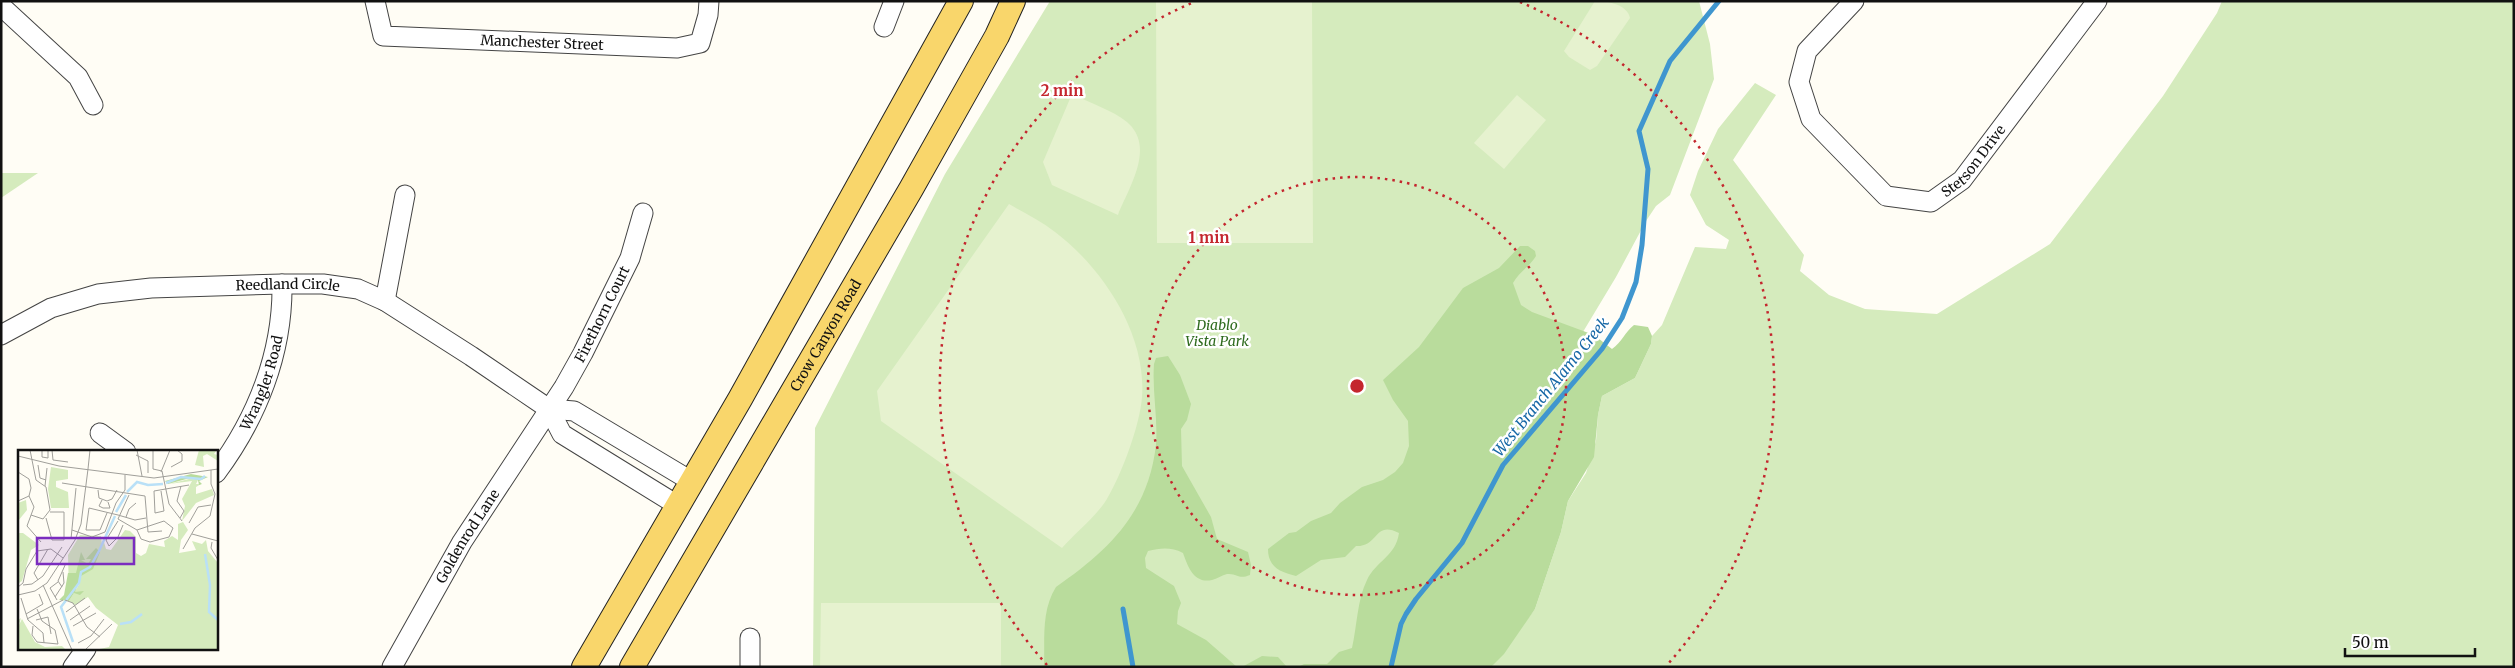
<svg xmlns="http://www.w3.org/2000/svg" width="2515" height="668" font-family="Merriweather,serif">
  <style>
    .green { fill: #d5ebbd }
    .forest { fill: #b9dc9c }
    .pitch { fill: #e6f2cf }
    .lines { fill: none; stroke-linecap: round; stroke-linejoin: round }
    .stream { stroke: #3f96cf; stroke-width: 5 }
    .minor-casing { stroke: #444; stroke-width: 21 }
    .major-casing { stroke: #222; stroke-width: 26 }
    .minor { stroke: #fff; stroke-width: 19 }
    .major { stroke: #f9d66b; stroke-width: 24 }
    .ring { fill: none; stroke: #c4262e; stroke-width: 2.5; stroke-dasharray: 2.5 5 }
    .labels { text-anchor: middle; stroke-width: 5; stroke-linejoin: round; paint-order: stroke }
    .street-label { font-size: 14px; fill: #111; stroke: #fff }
    .park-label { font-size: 14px; font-style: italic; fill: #2f6b1f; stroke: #fff }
    .water-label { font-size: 15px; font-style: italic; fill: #1768a6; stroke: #fff }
    .inset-river { fill: none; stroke: #b9e0f7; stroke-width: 2.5 }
    .inset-road { fill: none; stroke: #a09f9a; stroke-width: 1 }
    .view { fill: #7b2cbf; fill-opacity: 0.15; stroke: #7b2cbf; stroke-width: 2.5 }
    .inset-edge { fill: none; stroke: #111; stroke-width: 2.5 }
    .centre { fill: #c4262e; stroke: #fff; stroke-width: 2.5 }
    .ring-label { font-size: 15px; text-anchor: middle; font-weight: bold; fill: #c4262e; stroke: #fff; stroke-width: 5; stroke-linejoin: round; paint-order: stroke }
  </style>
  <rect width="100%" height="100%" fill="#fffdf5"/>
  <g class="green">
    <polygon points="1050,1 1699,1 1710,44 1714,79 1670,195 1656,206 1646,221 1616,277 1503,465 1391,667 813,667 815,428 945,174"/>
    <polygon points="2222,1 2514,1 2514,667 1491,667 1535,609 1561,532 1568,501 1586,473 1596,441 1598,415 1602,396 1635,378 1651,344 1652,336 1662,325 1695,247 1726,249 1729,240 1706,225 1690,195 1698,171 1718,129 1755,83 1776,95 1733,160 1804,255 1800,271 1829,295 1865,309 1937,314 2050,244 2163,96 2217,13"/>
    <polygon points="1,173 38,173 1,198"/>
  </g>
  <g class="forest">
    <path d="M 1520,246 L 1528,246 L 1535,251 L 1536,256 C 1530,266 1519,272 1513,283 L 1521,305 L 1532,312 L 1594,335 L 1612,349 C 1622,342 1625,332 1634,325 L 1648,327 L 1652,336 L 1651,344 L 1635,378 L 1602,396 L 1598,415 L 1594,457 L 1568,501 L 1561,532 L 1535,609 L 1504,654 L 1491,667 L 1298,667 L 1304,664 L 1327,664 L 1339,652 L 1352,648 C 1357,627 1357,600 1367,580 C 1376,561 1396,556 1399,533 C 1374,520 1379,547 1356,546 L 1345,557 L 1321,560 L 1296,576 C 1280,572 1268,567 1268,549 L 1289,533 L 1296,532 L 1311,521 L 1331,513 L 1340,503 L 1362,487 L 1383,480 L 1395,472 L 1403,463 L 1409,446 L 1408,421 L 1393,400 L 1383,380 L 1419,347 L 1463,288 L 1499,268 Z"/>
    <path d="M 1168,356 L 1180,375 L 1191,404 L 1187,420 L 1181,429 L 1182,466 L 1211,517 L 1217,539 L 1248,552 L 1251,565 L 1250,575 C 1238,580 1238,573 1227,574 C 1222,575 1217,579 1212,580 C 1194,584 1188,567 1183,553 C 1171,547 1161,548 1148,551 L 1145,558 L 1146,568 L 1174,586 L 1181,603 L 1178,611 L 1177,624 L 1206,640 L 1237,667 L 1044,667 C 1045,639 1041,611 1056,587 C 1109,550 1148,513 1156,445 C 1158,418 1152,391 1154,364 L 1156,358 Z"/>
    <polygon points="1262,656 1278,657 1287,667 1242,667"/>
  </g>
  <g class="pitch">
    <polygon points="1156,1 1312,1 1313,243 1157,243"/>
    <path d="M 1595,1 C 1607,1 1627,4 1630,18 L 1597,66 L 1590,70 L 1569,57 L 1564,51 Z"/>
    <path d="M 1072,94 C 1088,102 1114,111 1127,122 C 1156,147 1129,187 1118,215 L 1052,185 L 1043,162 Z"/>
    <polygon points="1517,95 1546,120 1504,169 1474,143"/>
    <path d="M 1009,204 C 1024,213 1041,221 1055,232 C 1103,268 1147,335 1142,397 C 1140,425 1122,473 1108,497 C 1099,514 1075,533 1062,548 L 881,421 L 877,391 Z"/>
    <polygon points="821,603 1001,603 1001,667 820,667"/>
  </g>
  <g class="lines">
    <g class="stream">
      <polyline points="1123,609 1133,667"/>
      <polyline points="1391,667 1401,624 1406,614 1416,599 1462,543 1503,465 1602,349 1622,318 1636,282 1642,245 1648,169 1639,131 1670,61 1719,1"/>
    </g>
    <defs>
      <g id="minor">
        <path id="s1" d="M 375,1 L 383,36 L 677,48 L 700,43 L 708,15 L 709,1"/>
        <path id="s2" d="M 1854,1 L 1807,51 L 1799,82 L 1811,119 L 1886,196 L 1931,202 L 1962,180 L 2097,1"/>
        <polyline points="1,6 78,77 93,105"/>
        <polyline points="884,27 894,1"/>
        <polyline points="385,301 405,195"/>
        <path id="s3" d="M 1,335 L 51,308 L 98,294 L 151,288 L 282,284 L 323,284 L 358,289 L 385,301 L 471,356 L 549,409 L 562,434 L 677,505"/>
        <polyline points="549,409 574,411 691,481"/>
        <polyline points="100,433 126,452"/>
        <path id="s4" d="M 216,473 C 257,418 283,353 282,284"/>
        <polyline points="73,667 86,649"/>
        <path id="s5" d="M 392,667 L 462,542 L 564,387 L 583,353 L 630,258 L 643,213"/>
        <polyline points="750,667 750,638"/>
      </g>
      <g id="major">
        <polyline points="584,667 740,399 961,1"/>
        <path id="s6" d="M 632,667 L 911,189 L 997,36 L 1013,1"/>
      </g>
    </defs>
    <use href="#minor" class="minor-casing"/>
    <use href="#major" class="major-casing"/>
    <use href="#minor" class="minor"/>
    <use href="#major" class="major"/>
  </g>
  <g class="ring">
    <circle cx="1357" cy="386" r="209"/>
    <path d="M1047 665A417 417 0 0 1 1194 2M1520 2A417 417 0 0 1 1667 665"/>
  </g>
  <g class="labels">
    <g class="street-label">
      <text dy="5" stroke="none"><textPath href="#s1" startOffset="195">Manchester Street</textPath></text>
      <text dy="5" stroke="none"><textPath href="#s2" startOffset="352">Stetson Drive</textPath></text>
      <text dy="5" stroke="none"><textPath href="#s3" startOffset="296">Reedland Circle</textPath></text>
      <text dy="5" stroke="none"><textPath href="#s5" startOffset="411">Firethorn Court</textPath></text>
      <text dy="5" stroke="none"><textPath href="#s6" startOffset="384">Crow Canyon Road</textPath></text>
      <text dy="5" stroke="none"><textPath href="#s4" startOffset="102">Wrangler Road</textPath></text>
      <text dy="5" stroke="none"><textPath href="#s5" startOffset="151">Goldenrod Lane</textPath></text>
    </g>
    <g class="park-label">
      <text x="1217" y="330">Diablo<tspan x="1217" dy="16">Vista Park</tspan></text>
    </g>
    <g class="water-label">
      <text transform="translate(1551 387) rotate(-51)" y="5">West Branch Alamo Creek</text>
    </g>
  </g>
  <g transform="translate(18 450)">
    <rect width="200" height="200" fill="#fffdf5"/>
    <path d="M 181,0 L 199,0 L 196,4 L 200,5 L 200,11 L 189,4 L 185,6 L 186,17 L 177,15 ZM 33,17 L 50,20 L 50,29 L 38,31 L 38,37 L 50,42 L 51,58 L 33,58 L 30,39 ZM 175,28 L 180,30 L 178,34 L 183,34 L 178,37 L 178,44 L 194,39 L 196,45 L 178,53 L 164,71 L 167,56 L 164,49 L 174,31 L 151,34 ZM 8,50 L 9,60 L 0,71 L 0,53 ZM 165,72 L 170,80 L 163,90 L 161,103 L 178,100 L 174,91 L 184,94 L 188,90 L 190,101 L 200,113 L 200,200 L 77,200 L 91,197 L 100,175 L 78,158 L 70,147 L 57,155 L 51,151 L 62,133 L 51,143 L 50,105 L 62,85 L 83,86 L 84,95 L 86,92 L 88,99 L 93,100 L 107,80 L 112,81 L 118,87 L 118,103 L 123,106 L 128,103 L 131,94 L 147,97 L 146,91 L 154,86 L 160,90 L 160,74 ZM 0,83 L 5,83 L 21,95 L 13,100 L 4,131 L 1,133 ZM 3,168 L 1,175 L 4,169 L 17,192 L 27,197 L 44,196 L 48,200 L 0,200 L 0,170 Z" fill="#d5ebbd"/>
    <path d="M 173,24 L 190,27 L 181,31 L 184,34 L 181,35 L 180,30 L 172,28 L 150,34 L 147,31 ZM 78,98 L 82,102 L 75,119 L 63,126 L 57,142 L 66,141 L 62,145 L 56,143 L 51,151 L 41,150 L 46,145 L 50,123 L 58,123 L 63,102 L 67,110 L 63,110 L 70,114 L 73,109 L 68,109 Z" fill="#b9dc9c"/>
    <path class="inset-river" d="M 148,33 L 163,27 L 183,29 L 187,26M 109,42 L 119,32 L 130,35 L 145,34M 98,62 L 108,45M 187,104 L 192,135 L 191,162 L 200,170M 102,174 L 113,172 L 124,164M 55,192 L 43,157 L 61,133 L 63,122 L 72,117 L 81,101 L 97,66"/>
    <path class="inset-road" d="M 12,0 L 18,30 L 28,37 L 32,60 L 25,69 L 13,65M 24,0 L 24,7 L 30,8 L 30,0M 34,0 L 35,10 L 50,12M 119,0 L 124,26M 135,0 L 135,19 L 144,21M 118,5 L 130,11 L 130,23M 0,6 L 41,16 L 136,28 L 200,19M 20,15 L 22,28 L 28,30M 153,17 L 164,11 L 164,4 L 159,0M 70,19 L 72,0M 144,21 L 151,54 L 164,71M 0,22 L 11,29 L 13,38 L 11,46 L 0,51M 143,22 L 152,0M 44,33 L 127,46 L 130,82 L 144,81M 27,36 L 29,18M 80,40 L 81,48 L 89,51 L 94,49 L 99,40M 143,41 L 146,61 L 137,63 L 136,41 L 171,35M 111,45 L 100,69 L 119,80M 11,46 L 16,57 L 9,76 L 23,92M 84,50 L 81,56 L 85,58 L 92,58 L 90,52M 89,63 L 82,80 L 68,80 L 71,58 L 100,65 L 117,70 L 128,68M 108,67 L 111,59 L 118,53M 28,68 L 34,90 L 46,90 L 46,62 L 32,62M 162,68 L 166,61 L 159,51 L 163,36M 100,71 L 88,90 L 91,96 L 100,87 L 105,75M 146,71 L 155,78 L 151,87 L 132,92 L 123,89 L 119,80 ZM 171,73 L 180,57 L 193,55M 54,80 L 74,87 L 87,82 L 98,53 L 107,40 L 107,25M 174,84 L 200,91M 53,89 L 58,38M 194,92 L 193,98 L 200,110M 165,99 L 177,78 L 192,66 L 197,44 L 193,34 L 193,20M 20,130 L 16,123 L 30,99M 5,135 L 14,134 L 25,126 L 44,97M 25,135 L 54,200M 0,137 L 5,133 L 8,119 L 19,101 L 33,99 L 45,108M 44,137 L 40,131 L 48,113M 0,145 L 17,141 L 29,133 L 57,90 L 63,74 L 70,19M 37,147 L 46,133 L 45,122M 3,148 L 10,170 L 25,183 L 26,193M 39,150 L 32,138 L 40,132M 47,150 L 55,153 L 69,177 L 82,187M 48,162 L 67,148M 8,164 L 25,154 L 21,144M 9,169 L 45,150M 18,170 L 30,167 L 33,184M 52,170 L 72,156M 15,176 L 14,185 L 19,192 L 40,194 L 37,180 L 24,171 L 19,159M 55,176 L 78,163M 60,193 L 73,186 L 86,169M 67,200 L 94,174"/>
    <path class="view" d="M 19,88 L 116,88 L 116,114 L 19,114 Z"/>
    <rect width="200" height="200" class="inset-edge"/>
  </g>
  <circle cx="1357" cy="386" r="8" class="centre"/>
  <g class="ring-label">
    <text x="1062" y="96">2 min</text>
    <text x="1209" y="243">1 min</text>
  </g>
  <rect width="2515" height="668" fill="none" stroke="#111111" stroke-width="5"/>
  <path d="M2345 648v8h130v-8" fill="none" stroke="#111111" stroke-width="2.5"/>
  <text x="2352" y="648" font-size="15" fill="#111111" stroke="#ffffff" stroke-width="4" paint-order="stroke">50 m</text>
</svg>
